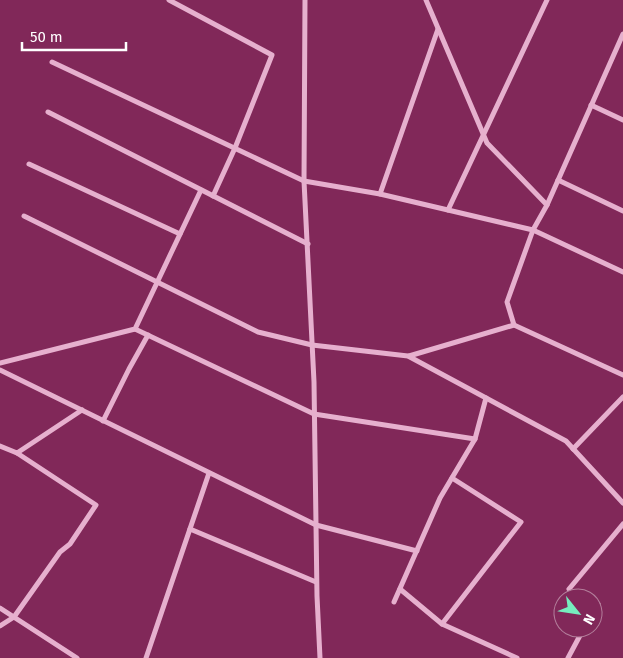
<svg xmlns="http://www.w3.org/2000/svg" width="623" height="658" font-family="'Fira Sans',sans-serif">
  <style>
    .lines { fill: none; stroke-linecap: round; stroke-linejoin: round }
    .minor { stroke: #e6b0ce; stroke-width: 5 }
  </style>
  <rect width="100%" height="100%" fill="#812859"/>
  <g class="lines">
    <g class="minor">
      <polyline points="169,0 272,55 235,148 213,196"/>
      <polyline points="305,0 304,181 314,382 317,596 320,658"/>
      <polyline points="52,62 304,181 380,194 533,230 547,205 487,143 426,0"/>
      <polyline points="591,105 623,120"/>
      <polyline points="48,112 308,244"/>
      <polyline points="29,164 180,234"/>
      <polyline points="558,180 623,211"/>
      <polyline points="380,194 438,29"/>
      <polyline points="547,205 623,34"/>
      <polyline points="448,210 547,0"/>
      <polyline points="24,216 258,332 312,345 408,356 566,441 623,503"/>
      <polyline points="514,325 507,302 533,230 623,272"/>
      <polyline points="135,329 314,414 475,439 440,498 394,602"/>
      <polyline points="409,356 514,325 623,375"/>
      <polyline points="0,363 135,329 201,190"/>
      <polyline points="0,370 316,525 417,551"/>
      <polyline points="103,421 129,369 148,335"/>
      <polyline points="475,439 486,398"/>
      <polyline points="0,446 17,453 82,410"/>
      <polyline points="573,449 623,397"/>
      <polyline points="190,529 316,582"/>
      <polyline points="400,589 442,624 517,658"/>
      <polyline points="569,589 623,524"/>
      <polyline points="0,608 77,658"/>
      <polyline points="593,612 598,604"/>
      <polyline points="442,624 521,522 452,478"/>
      <polyline points="0,626 14,617 60,552 70,544 96,505 17,453"/>
      <polyline points="146,658 209,473"/>
      <polyline points="568,658 584,628"/>
    </g>
  </g>
  <g transform="translate(578 613) rotate(120)"><circle r="24" fill="#812859" stroke="#b37e9b"/>
  <path d="M0-4L9 19L0 12L-9 19Z" fill="#76edbe"/>
  <text y="-8" font-size="14" font-weight="bold" text-anchor="middle" fill="#ffffff">N</text>
  </g>
  <path d="M22 42v8h104v-8" fill="none" stroke="#ffffff" stroke-width="2.5"/>
  <text x="30" y="42" font-size="15" fill="#ffffff" stroke="#812859" stroke-width="4" paint-order="stroke">50 m</text>
</svg>
